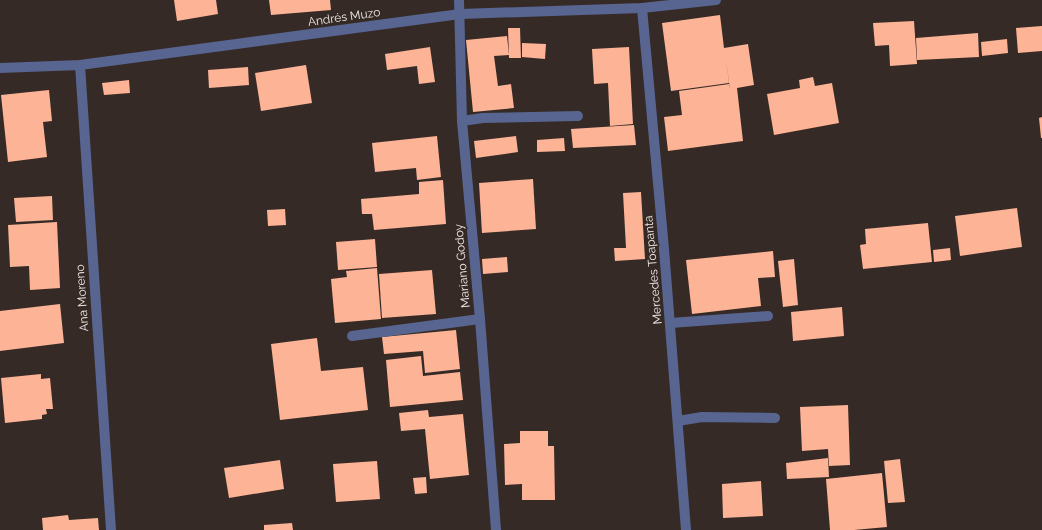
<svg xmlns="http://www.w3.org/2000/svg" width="1042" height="530" font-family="Raleway,sans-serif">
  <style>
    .building { fill: #fdb396 }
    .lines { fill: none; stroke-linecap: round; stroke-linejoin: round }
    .lane { stroke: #576590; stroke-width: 10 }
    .street { stroke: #576590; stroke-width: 10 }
    .labels { text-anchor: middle; stroke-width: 4; stroke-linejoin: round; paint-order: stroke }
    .street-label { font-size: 12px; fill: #efe8e5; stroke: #352a26 }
  </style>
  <rect width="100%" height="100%" fill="#352a26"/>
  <g class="building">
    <polygon points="174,0 216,0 218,14 177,21"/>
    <polygon points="269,0 330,0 331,10 271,15"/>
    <polygon points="720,15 724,48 748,44 754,85 737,88 743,141 668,151 664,117 682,115 679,91 729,84 730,90 726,58 729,83 671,91 662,23"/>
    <polygon points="914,21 917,64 890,66 889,45 875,46 873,23"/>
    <polygon points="1042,26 1042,51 1018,53 1016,28"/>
    <polygon points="508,28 520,28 521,58 509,58"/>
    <polygon points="978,33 979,57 917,60 916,38"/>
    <polygon points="507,36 509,55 494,56 498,86 511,84 514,108 473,112 466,40"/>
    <polygon points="1007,39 1008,53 982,56 981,42"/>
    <polygon points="522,43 546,44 545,59 522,57"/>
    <polygon points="430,47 435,82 419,84 417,66 387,70 385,54"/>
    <polygon points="629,47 633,124 610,126 608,83 594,84 592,49"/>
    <polygon points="306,65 312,103 261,111 255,73"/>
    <polygon points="248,67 249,85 209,88 208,70"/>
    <polygon points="813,77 815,86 832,83 839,123 774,135 767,94 800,88 799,80"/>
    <polygon points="129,80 130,93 104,95 102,83"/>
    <polygon points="49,90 52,121 43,122 47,157 8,162 1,95"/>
    <polygon points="1042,117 1042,138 1041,138 1039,118"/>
    <polygon points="634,125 636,145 573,148 571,129"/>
    <polygon points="437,136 441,177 417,180 416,168 375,172 372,143"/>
    <polygon points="516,136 518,152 476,158 474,141"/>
    <polygon points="564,138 565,151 537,152 537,140"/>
    <polygon points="533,179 536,229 482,233 479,183"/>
    <polygon points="443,180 446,224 374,230 372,214 362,214 361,199 419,194 419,182"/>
    <polygon points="641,192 645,259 615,261 614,248 626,248 623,193"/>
    <polygon points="52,196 53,220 16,222 14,198"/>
    <polygon points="1017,208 1022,247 960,256 955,216"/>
    <polygon points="285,209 286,225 268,226 267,210"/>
    <polygon points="57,222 60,288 30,290 29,266 10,267 8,225"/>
    <polygon points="928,223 932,262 863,269 860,245 866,244 865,229"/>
    <polygon points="375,239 377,267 338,270 336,242"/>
    <polygon points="950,248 951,260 934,262 933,250"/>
    <polygon points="773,251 775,277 758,278 761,306 692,314 686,260"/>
    <polygon points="507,257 508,272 483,274 482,259"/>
    <polygon points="794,259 798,305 783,307 778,261"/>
    <polygon points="377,268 381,319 335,323 331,279 347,277 346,271"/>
    <polygon points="432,270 436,314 382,318 379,274"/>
    <polygon points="60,304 64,343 0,351 0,311"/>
    <polygon points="842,307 844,336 793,341 791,312"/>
    <polygon points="456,330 460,369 425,373 423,351 384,354 382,337"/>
    <polygon points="317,338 321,371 363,367 368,410 280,420 271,344"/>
    <polygon points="421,356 423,376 460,372 463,400 390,407 386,360"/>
    <polygon points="41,374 41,379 50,378 53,409 46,409 47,414 42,415 42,419 5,423 1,378"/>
    <polygon points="848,405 850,465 829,466 828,449 802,451 800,407"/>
    <polygon points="428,410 429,417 463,414 469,475 430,479 425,429 401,431 399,413"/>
    <polygon points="520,431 548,431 548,446 554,446 555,500 522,500 522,484 505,485 504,444 520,443"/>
    <polygon points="828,458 829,477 787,479 786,463"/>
    <polygon points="900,459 905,502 888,503 884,461"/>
    <polygon points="280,460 284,489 229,498 224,468"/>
    <polygon points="377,461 380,499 336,502 333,464"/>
    <polygon points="882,473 887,527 854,530 830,530 826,479"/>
    <polygon points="426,477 427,493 415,494 413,478"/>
    <polygon points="761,481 763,516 723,518 722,484"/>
    <polygon points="68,515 69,520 98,518 99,530 43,530 42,518"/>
    <polygon points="292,523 293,530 264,530 264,525"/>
  </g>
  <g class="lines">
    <g class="lane">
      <polyline points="462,121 483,118 578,116"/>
      <polyline points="670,323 768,316"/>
      <polyline points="352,336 480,319"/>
      <polyline points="678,421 702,417 775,418"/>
    </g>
    <g class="street">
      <polyline points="459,0 462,121 480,319 496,530"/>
      <polyline points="642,8 664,249 686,530"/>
      <polyline points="80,65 111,530"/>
      <polyline points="0,68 80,65 460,14 642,8 716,0"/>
    </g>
  </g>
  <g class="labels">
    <g class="street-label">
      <text transform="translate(344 17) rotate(-8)" y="4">Andrés Muzo</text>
      <text transform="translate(462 266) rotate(-95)" y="4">Mariano Godoy</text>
      <text transform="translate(653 270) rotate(-95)" y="4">Mercedes Toapanta</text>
      <text transform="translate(82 298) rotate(-94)" y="4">Ana Moreno</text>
    </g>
  </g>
</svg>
